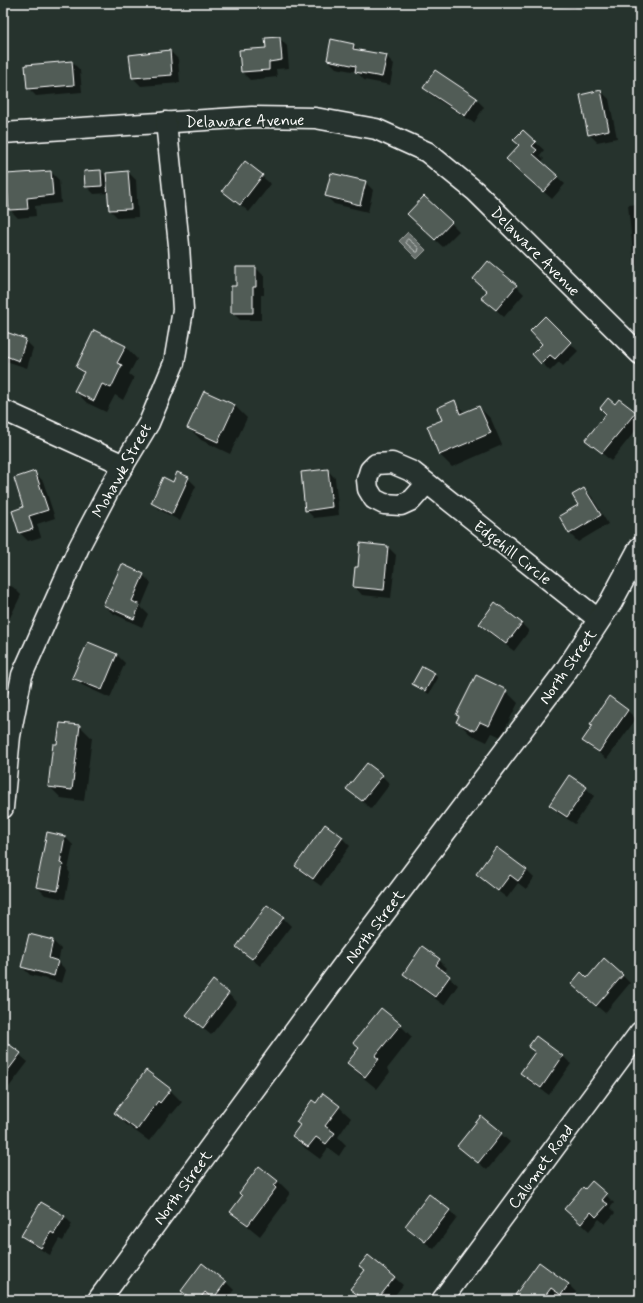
<svg xmlns="http://www.w3.org/2000/svg" width="643" height="1303" font-family="Mynerve,sans-serif">
  <style>
    .water { fill: #67706c; stroke: #a4a9a7 }
    .shadow { fill: #0007 }
    .lines { fill: none; stroke-linecap: round; stroke-linejoin: round }
    .shore { stroke: #c2c6c4; stroke-width: 1 }
    .building { fill: #515c57; stroke: #fff }
    .minor-casing { stroke: #fff; stroke-width: 23 }
    .tertiary-casing { stroke: #fff; stroke-width: 25 }
    .minor { stroke: #26332d; stroke-width: 20 }
    .tertiary { stroke: #26332d; stroke-width: 22 }
    .labels { text-anchor: middle; stroke-width: 3; stroke-linejoin: round; paint-order: stroke }
    .street-label { font-size: 16px; fill: #fff; stroke: #26332d }
  </style>
  <rect width="100%" height="100%" fill="#26332d"/>
  <filter id="ink" filterUnits="userSpaceOnUse"><feTurbulence type="fractalNoise" baseFrequency=".025" numOctaves="2"/><feDisplacementMap in="SourceGraphic" scale="8" xChannelSelector="R" yChannelSelector="G"/><feConvolveMatrix kernelMatrix="1 2 1 2 8 2 1 2 1" color-interpolation-filters="sRGB"/></filter>
  <g filter="url(#ink)">
    <polygon class="water" points="408,232 426,250 417,259 399,241"/>
    <g class="shadow">
      <polygon points="559,3 576,3 575,9 563,7"/>
      <polygon points="591,3 601,3 601,5"/>
      <polygon points="279,38 287,46 289,68 276,69 277,77 250,80 242,72"/>
      <polygon points="353,45 359,51 386,56 394,64 390,85 364,80 357,72 336,68 328,60"/>
      <polygon points="170,51 178,59 180,83 141,86 133,78 130,56"/>
      <polygon points="72,62 80,70 82,92 36,96 28,88"/>
      <polygon points="424,88 476,99 484,107 474,123 432,96"/>
      <polygon points="601,91 609,99 617,138 597,142 589,134"/>
      <polygon points="523,131 544,150 540,155 544,159 541,162 565,184 552,199 516,167"/>
      <polygon points="245,163 271,184 249,212 224,191"/>
      <polygon points="101,171 108,178 128,172 136,180 138,217 118,218 110,210 109,193 94,194 86,186"/>
      <polygon points="51,172 59,180 61,203 35,206 36,216 18,218 10,210"/>
      <polygon points="365,182 373,190 368,212 334,204 326,196"/>
      <polygon points="640,204 640,269 634,263 628,205"/>
      <polygon points="416,222 451,223 459,231 443,247"/>
      <polygon points="237,268 256,268 264,276 264,295 261,295 261,320 240,320 232,312 237,287"/>
      <polygon points="516,286 524,294 504,317 483,298"/>
      <polygon points="545,318 578,351 563,366 559,362 550,371 533,354 544,344"/>
      <polygon points="3,332 25,340 33,348 27,368 3,360"/>
      <polygon points="125,346 137,359 129,374 134,378 123,400 115,395 106,412 87,403 75,391 84,374 77,367"/>
      <polygon points="205,392 235,406 247,418 230,454 201,440 189,428"/>
      <polygon points="454,401 465,413 479,407 491,419 502,445 452,467 440,455 443,420"/>
      <polygon points="635,413 640,418 640,425 611,461 587,440"/>
      <polygon points="327,470 335,478 339,515 314,518 306,510"/>
      <polygon points="35,473 43,481 55,518 37,524 41,537 28,541 20,533 13,511 24,508"/>
      <polygon points="188,478 196,486 180,521 160,510 152,502 173,483"/>
      <polygon points="584,489 592,497 608,524 578,542 570,534 560,517 579,505"/>
      <polygon points="388,547 396,555 391,598 362,595 354,586"/>
      <polygon points="143,575 151,583 141,607 148,614 142,627 112,613 104,605"/>
      <polygon points="3,583 13,587 21,595 3,632"/>
      <polygon points="521,623 529,631 514,651 488,632 480,624"/>
      <polygon points="88,643 117,655 125,663 110,698 82,685 74,677"/>
      <polygon points="434,674 438,678 429,694 417,687 414,684"/>
      <polygon points="506,691 518,703 501,737 492,733 487,742 470,734 458,722 460,717 457,715"/>
      <polygon points="609,698 628,711 636,719 607,759 592,748 584,740 594,726 591,723"/>
      <polygon points="60,724 80,726 92,738 84,801 61,798 49,786 58,746"/>
      <polygon points="382,776 390,784 371,809 348,789"/>
      <polygon points="586,788 594,796 575,824 558,813 550,805"/>
      <polygon points="65,837 73,845 68,870 70,873 65,899 45,895 37,887"/>
      <polygon points="342,838 350,846 321,886 304,874 296,866"/>
      <polygon points="526,870 534,878 526,889 518,883 507,898 486,882 478,874"/>
      <polygon points="283,918 291,926 260,966 237,947"/>
      <polygon points="53,941 61,949 58,962 66,970 62,983 30,975 22,967"/>
      <polygon points="439,960 447,968 444,973 458,985 444,1005 412,982 404,974"/>
      <polygon points="622,975 630,983 605,1013 580,992 587,979"/>
      <polygon points="213,981 237,1002 211,1035 187,1015"/>
      <polygon points="400,1025 412,1037 387,1069 390,1072 377,1089 360,1075 348,1063 360,1048"/>
      <polygon points="6,1043 28,1062 3,1095 3,1048"/>
      <polygon points="529,1047 563,1056 571,1064 549,1095 529,1081 521,1073 535,1053"/>
      <polygon points="170,1090 182,1102 172,1114 171,1113 149,1141 127,1125 115,1113"/>
      <polygon points="316,1104 339,1107 351,1118 338,1137 346,1145 339,1156 328,1148 320,1159 305,1148 294,1136"/>
      <polygon points="482,1118 510,1142 487,1170 459,1146"/>
      <polygon points="259,1167 278,1181 290,1193 286,1199 287,1200 260,1236 244,1223 232,1211 243,1196"/>
      <polygon points="606,1195 614,1203 610,1208 615,1213 605,1224 599,1219 589,1231 565,1209"/>
      <polygon points="449,1210 457,1218 434,1249 414,1234 406,1226"/>
      <polygon points="64,1216 72,1224 63,1241 59,1239 50,1255 31,1244 23,1236"/>
      <polygon points="369,1256 403,1285 391,1300 363,1300 352,1289 366,1271"/>
      <polygon points="202,1264 226,1282 234,1290 226,1300 192,1300 182,1291"/>
      <polygon points="568,1284 576,1292 571,1300 566,1300 560,1295 556,1300 522,1300 517,1295"/>
    </g>
    <g class="lines">
      <polygon class="shore" points="408,239 419,248 418,252 416,252 406,243 406,241"/>
    </g>
    <g class="building">
      <polygon points="280,37 282,60 269,62 269,70 241,72 239,50 266,48 265,38"/>
      <polygon points="331,39 354,44 353,49 387,55 382,77 355,72 356,66 327,60"/>
      <polygon points="170,50 172,75 132,78 129,55"/>
      <polygon points="72,61 74,85 27,89 25,65"/>
      <polygon points="435,70 477,98 465,116 423,88"/>
      <polygon points="601,90 609,130 588,135 580,95"/>
      <polygon points="523,130 536,142 532,146 537,150 533,154 558,176 543,192 506,159 519,145 513,140"/>
      <polygon points="245,161 263,175 240,205 222,191"/>
      <polygon points="101,170 102,186 85,187 84,171"/>
      <polygon points="51,171 53,195 27,198 28,209 9,210 6,174"/>
      <polygon points="128,171 131,209 109,210 106,173"/>
      <polygon points="331,173 366,181 360,205 325,196"/>
      <polygon points="424,196 452,222 435,240 407,214"/>
      <polygon points="488,261 517,285 496,310 481,298 487,291 473,279"/>
      <polygon points="236,267 256,267 256,287 253,287 253,313 231,313 231,286 236,286"/>
      <polygon points="545,316 571,342 555,359 550,355 541,364 532,354 542,344 530,331"/>
      <polygon points="94,330 126,346 117,363 122,365 111,388 102,384 94,401 74,391 84,372 76,367"/>
      <polygon points="3,331 26,339 19,361 3,355"/>
      <polygon points="204,391 235,405 218,442 187,428"/>
      <polygon points="608,398 615,404 619,399 636,412 602,453 585,440 606,414 600,408"/>
      <polygon points="455,400 460,414 479,406 491,433 439,455 427,426 442,420 437,408"/>
      <polygon points="328,469 332,507 305,511 301,472"/>
      <polygon points="35,471 48,510 29,516 33,529 19,533 12,511 23,507 14,478"/>
      <polygon points="177,472 189,477 172,514 151,503 163,477 173,482"/>
      <polygon points="584,488 601,515 569,534 559,516 578,505 572,495"/>
      <polygon points="360,543 388,546 384,590 353,587 355,567 358,567"/>
      <polygon points="122,564 144,574 132,601 140,605 134,619 103,605"/>
      <polygon points="495,602 522,623 506,644 479,624"/>
      <polygon points="88,642 117,654 102,690 72,678"/>
      <polygon points="422,666 435,673 425,691 412,684"/>
      <polygon points="476,675 507,690 489,726 480,722 475,731 456,722 459,716 456,715"/>
      <polygon points="609,696 628,710 599,752 582,741 593,725 590,724"/>
      <polygon points="60,723 80,725 72,790 48,787 53,744 57,744"/>
      <polygon points="367,763 383,775 362,801 346,789"/>
      <polygon points="569,775 587,787 567,817 549,805"/>
      <polygon points="325,824 343,837 313,879 295,866"/>
      <polygon points="47,832 65,836 60,863 63,864 58,891 36,887"/>
      <polygon points="496,847 527,870 518,881 510,875 498,891 476,874"/>
      <polygon points="267,905 284,917 252,959 236,947"/>
      <polygon points="29,934 53,940 49,958 58,961 54,976 21,967"/>
      <polygon points="422,946 440,959 436,965 450,976 435,997 403,974"/>
      <polygon points="604,958 623,975 596,1006 571,984 581,972 587,978"/>
      <polygon points="213,980 229,993 203,1028 186,1015"/>
      <polygon points="381,1008 401,1024 375,1056 379,1059 365,1077 347,1063 359,1048 353,1043"/>
      <polygon points="536,1036 563,1056 541,1088 520,1073 535,1052 528,1047"/>
      <polygon points="3,1040 21,1053 3,1077"/>
      <polygon points="146,1070 171,1089 160,1103 158,1101 137,1130 114,1113"/>
      <polygon points="323,1093 340,1106 325,1126 335,1133 326,1144 316,1137 308,1147 292,1136 300,1125 296,1122 312,1100 316,1103"/>
      <polygon points="481,1116 502,1133 478,1163 457,1146"/>
      <polygon points="259,1166 278,1181 274,1186 276,1188 248,1225 230,1212 242,1196 239,1193"/>
      <polygon points="592,1181 607,1194 602,1200 608,1204 596,1217 591,1212 581,1224 564,1209 583,1187 585,1189"/>
      <polygon points="429,1194 450,1210 425,1242 405,1226"/>
      <polygon points="41,1202 65,1216 54,1234 51,1232 41,1248 21,1236"/>
      <polygon points="368,1255 395,1277 377,1300 364,1300 350,1289 365,1270 359,1266"/>
      <polygon points="539,1262 569,1284 561,1295 551,1288 542,1300 522,1300 515,1295"/>
      <polygon points="202,1263 226,1282 213,1299 205,1292 199,1300 193,1300 181,1291"/>
    </g>
    <g class="lines">
      <defs>
        <g id="minor">
          <polyline points="3,133 252,117 315,118 376,129 427,152 475,191 640,354"/>
          <polyline points="3,410 124,465"/>
          <polyline points="427,483 412,500 401,505 384,504 374,499 368,489 367,480 370,470 376,464 392,463 413,472 427,483 599,620"/>
          <polyline points="3,808 10,736 22,675 79,547 111,486 149,423 174,363 183,310 179,245 166,122"/>
          <polyline points="442,1300 640,1032"/>
        </g>
        <polyline id="tertiary" points="99,1300 342,968 565,672 611,602 640,548"/>
      </defs>
      <use href="#minor" class="minor-casing"/>
      <use href="#tertiary" class="tertiary-casing"/>
      <use href="#minor" class="minor"/>
      <use href="#tertiary" class="tertiary"/>
    </g>
  </g>
  <g class="labels">
    <g class="street-label">
      <text transform="translate(245 120) rotate(-1)" y="6">Delaware Avenue</text>
      <text transform="translate(536 251) rotate(45)" y="6">Delaware Avenue</text>
      <text transform="translate(121 470) rotate(-61)" y="6">Mohawk Street</text>
      <text transform="translate(513 552) rotate(38)" y="6">Edgehill Circle</text>
      <text transform="translate(567 666) rotate(-55)" y="6">North Street</text>
      <text transform="translate(374 926) rotate(-53)" y="6">North Street</text>
      <text transform="translate(540 1166) rotate(-54)" y="6">Calumet Road</text>
      <text transform="translate(182 1187) rotate(-54)" y="6">North Street</text>
    </g>
  </g>
  <rect width="643" height="1303" fill="none" stroke="#26332d" stroke-width="16"/>
  <rect x="8" y="8" width="627" height="1287" fill="none" stroke="#fff" stroke-width="1.5" filter="url(#ink)"/>
</svg>
